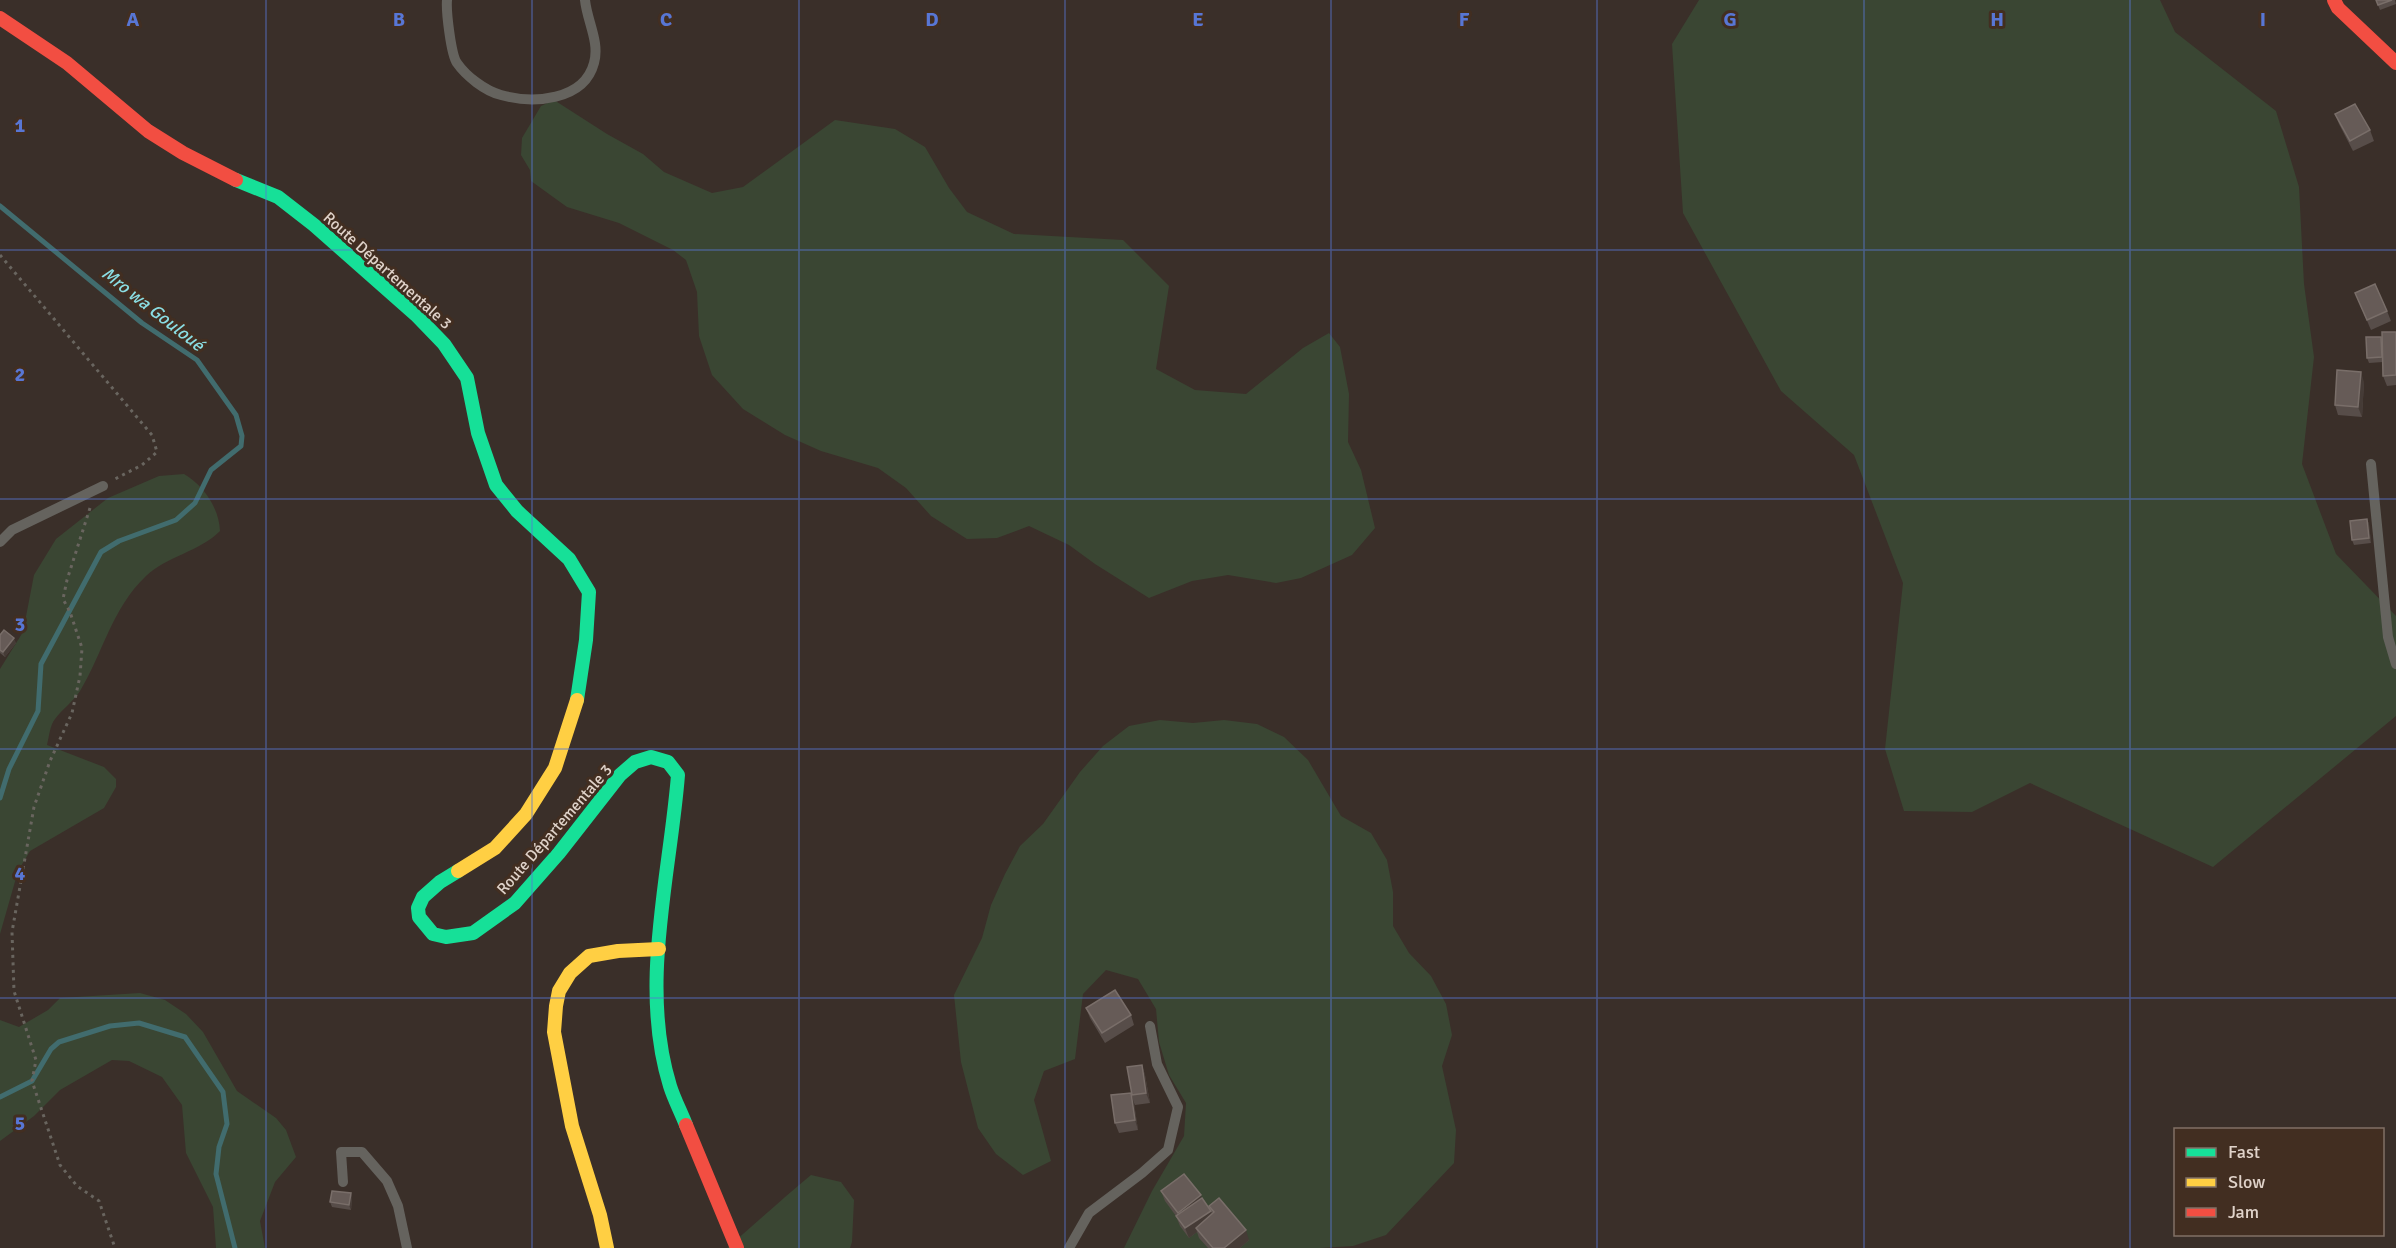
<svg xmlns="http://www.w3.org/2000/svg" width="2396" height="1248" font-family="Signika,sans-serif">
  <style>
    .green { fill: #3a4633 }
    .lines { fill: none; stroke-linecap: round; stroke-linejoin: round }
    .stream { stroke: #416c6e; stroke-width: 5 }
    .path { stroke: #69655f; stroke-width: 3; stroke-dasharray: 3 4.5; stroke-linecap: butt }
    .lane { stroke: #65635e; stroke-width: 10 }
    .fast { stroke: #16e098; stroke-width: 14 }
    .slow { stroke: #ffcf43; stroke-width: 14 }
    .jam { stroke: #f24e42; stroke-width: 14 }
    .wall { fill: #574d49 }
    .shaded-wall { fill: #453b36 }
    .building { fill: #665b57; stroke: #796e69; stroke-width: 1.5 }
    .grid { fill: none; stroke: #5876d4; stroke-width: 1.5; stroke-opacity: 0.55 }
    .labels { text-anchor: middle; stroke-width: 6; stroke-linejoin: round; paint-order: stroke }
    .street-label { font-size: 16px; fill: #e0d3ca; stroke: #422e21 }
    .water-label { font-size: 18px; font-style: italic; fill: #8adde3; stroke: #422e21 }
    .grid-label { font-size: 20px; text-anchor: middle; font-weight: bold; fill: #5876d4; stroke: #422e21; stroke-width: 6; stroke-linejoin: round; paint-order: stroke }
  </style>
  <rect width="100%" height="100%" fill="#3a2f29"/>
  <g class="green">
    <polygon points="1699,0 2160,0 2175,32 2276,111 2299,187 2304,284 2314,357 2302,464 2336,554 2396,616 2396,716 2213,867 2030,783 1972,812 1904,811 1885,749 1903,583 1854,455 1781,391 1683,213 1672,44"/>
    <polygon points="554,100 607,134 643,154 664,172 712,193 743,187 835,120 895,129 925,147 949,188 967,212 1014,234 1123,240 1169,286 1156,369 1195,390 1246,394 1303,348 1329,333 1340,347 1349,394 1348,442 1361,470 1375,528 1352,555 1301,578 1276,583 1228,575 1192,581 1149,598 1095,564 1069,545 1029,526 997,538 967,539 931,516 906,488 878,468 821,451 785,435 743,409 712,375 699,336 697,292 686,260 673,250 619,223 567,207 531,181 530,170 521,155 522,138 541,106"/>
    <path d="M 184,474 C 204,486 219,508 220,531 C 199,552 167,556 146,576 C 112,608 103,653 80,691 C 73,702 62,709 55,719 C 50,725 49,737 47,745 L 104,767 L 116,779 L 116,787 L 104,808 L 30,851 L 18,871 L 0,934 L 0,669 L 23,632 L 34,575 L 56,539 L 108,498 L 159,476 Z"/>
    <polygon points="1160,720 1193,723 1224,720 1257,724 1284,737 1308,760 1341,816 1371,833 1387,860 1393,892 1393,926 1409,953 1431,976 1446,1004 1452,1035 1442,1066 1456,1130 1454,1163 1386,1235 1353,1246 1320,1248 1124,1248 1152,1191 1184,1136 1186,1103 1169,1075 1159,1042 1156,1009 1138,979 1106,970 1083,994 1075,1059 1044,1071 1034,1100 1051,1161 1023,1175 996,1154 978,1128 961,1062 954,995 982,938 991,905 1005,874 1020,846 1043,824 1080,772 1103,746 1129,726"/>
    <polygon points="140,993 165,1000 186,1014 203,1032 237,1091 276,1118 286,1130 296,1157 275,1182 260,1221 265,1248 216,1248 213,1207 186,1153 182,1105 162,1077 129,1061 112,1060 60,1090 34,1116 0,1141 0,1020 19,1027 48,1010 60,998"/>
    <path d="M 811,1175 L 841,1182 L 854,1200 L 852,1242 L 850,1248 L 727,1248 C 755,1224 782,1199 811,1175 Z"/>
  </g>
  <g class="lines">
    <g class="stream">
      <polyline points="0,206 142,323 197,360 236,415 242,436 241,446 211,470 195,503 176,520 119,541 101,552 41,664 38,711 9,769 0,798"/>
      <polyline points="0,1097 32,1081 51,1049 59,1042 110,1026 139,1023 185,1037 223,1092 227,1124 219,1147 216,1174 235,1248"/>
    </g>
    <g class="path">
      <polyline points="0,255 152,435 157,452 142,465 115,479"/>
      <polyline points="90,508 67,580 63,599 70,612 82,648 80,676 72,713 50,761 34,807 12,932 14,991 36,1060 32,1081 60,1165 77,1186 99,1201 115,1248"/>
    </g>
    <g class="lane">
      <path d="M 447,0 C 446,11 451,55 457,63 C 466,76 485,91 501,95 C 533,104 584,101 594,63 C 600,42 587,21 585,0"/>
      <polyline points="2371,464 2388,637 2396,664"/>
      <polyline points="0,542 12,530 103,486"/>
      <polyline points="343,1182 341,1152 362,1152 387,1181 398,1206 407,1248"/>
      <polyline points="1069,1248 1089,1213 1142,1173 1168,1150 1178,1107 1157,1064 1150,1026"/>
    </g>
    <g class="fast">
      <polyline points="236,180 278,197 314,225 416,315 444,344 467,378 478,433 496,485 517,511 569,559 589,592 586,640 577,700"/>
      <path d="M 458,871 L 440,882 L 423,897 L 418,908 L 419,917 L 433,934 L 446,937 L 473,933 L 515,903 L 559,853 L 620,775 L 635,762 L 651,757 L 668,762 L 678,775 C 670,876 639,986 670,1086 C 674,1099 681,1112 686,1125"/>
    </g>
    <g class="slow">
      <polyline points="458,871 495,848 526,814 555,768 577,700"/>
      <polyline points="607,1248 600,1215 572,1126 554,1032 556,1006 559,991 570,973 589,956 618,951 659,949"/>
    </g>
    <g class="jam">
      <polyline points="2334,0 2338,8 2396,63"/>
      <polyline points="0,18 67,63 148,131 183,153 236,180"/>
      <polyline points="686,1125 737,1248"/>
    </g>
  </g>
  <g class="wall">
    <polygon points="2376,0 2395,0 2396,4 2380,10"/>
    <polygon points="2335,114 2370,130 2374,141 2353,151 2339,124"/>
    <polygon points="2355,293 2387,311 2391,321 2371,330"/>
    <polygon points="2396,332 2396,385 2387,386 2383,376 2383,362 2369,363 2367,358 2381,337"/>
    <polygon points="2364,382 2362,417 2338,415 2335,405"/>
    <polygon points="2367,519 2369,524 2371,543 2354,545 2352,540"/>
    <polygon points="0,635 16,643 5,657 0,653"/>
    <polygon points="1086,1008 1131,1015 1134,1025 1105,1043 1090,1018"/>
    <polygon points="1142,1065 1145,1075 1150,1103 1135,1105 1134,1103 1138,1130 1119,1133 1115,1123 1131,1093"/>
    <polygon points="1161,1191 1202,1199 1211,1211 1212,1214 1209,1206 1249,1240 1240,1248 1208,1248 1199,1238 1197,1232 1189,1238 1180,1226 1176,1216 1165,1201"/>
    <polygon points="351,1193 352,1198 351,1210 332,1207 330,1202"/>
  </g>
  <g class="shaded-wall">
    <polygon points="2361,372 2364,382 2362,417 2358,407"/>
    <polygon points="2367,519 2369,524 2371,543 2369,538"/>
    <polygon points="14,638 16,643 5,657 3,652"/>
    <polygon points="1142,1065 1145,1075 1150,1103 1146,1093"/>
    <polygon points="1131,1093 1134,1103 1138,1130 1135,1120"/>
    <polygon points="351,1193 352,1198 351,1210 349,1205"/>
    <polygon points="1201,1195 1204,1205 1182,1223 1178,1213"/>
    <polygon points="1211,1211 1214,1221 1196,1228 1197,1232 1189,1238 1185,1228"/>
    <polygon points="1246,1230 1249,1240 1240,1248 1224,1248"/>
  </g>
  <g class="building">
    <polygon points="2376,0 2392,0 2378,5"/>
    <polygon points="2355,104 2370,130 2350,141 2335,114"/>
    <polygon points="2375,284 2387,311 2367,320 2355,293"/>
    <polygon points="2382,332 2396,332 2396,375 2383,376"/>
    <polygon points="2366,337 2381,337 2382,357 2367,358"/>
    <polygon points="2337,370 2361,372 2358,407 2335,405"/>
    <polygon points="2367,519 2369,538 2352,540 2350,521"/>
    <polygon points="4,630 14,638 3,652 0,650 0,635"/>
    <polygon points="1115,990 1131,1015 1102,1033 1086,1008"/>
    <polygon points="1142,1065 1146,1093 1132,1095 1127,1067"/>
    <polygon points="1131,1093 1135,1120 1115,1123 1111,1095"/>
    <polygon points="1184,1174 1201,1195 1178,1213 1161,1191"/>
    <polygon points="332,1191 351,1193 349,1205 330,1202"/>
    <polygon points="1202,1198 1211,1211 1185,1228 1176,1216"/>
    <polygon points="1219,1198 1246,1230 1224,1248 1213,1248 1196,1228 1214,1212 1209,1206"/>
  </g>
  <path class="grid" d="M 266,0 L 266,1248M 532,0 L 532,1248M 799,0 L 799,1248M 1065,0 L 1065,1248M 1331,0 L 1331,1248M 1597,0 L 1597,1248M 1864,0 L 1864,1248M 2130,0 L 2130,1248M 0,250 L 2396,250M 0,499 L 2396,499M 0,749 L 2396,749M 0,998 L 2396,998"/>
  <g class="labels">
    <g class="street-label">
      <text transform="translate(388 270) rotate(42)" y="6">Route Départementale 3</text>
      <text transform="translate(554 829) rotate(-49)" y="6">Route Départementale 3</text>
    </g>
    <g class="water-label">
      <text transform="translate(153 309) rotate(38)" y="6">Mro wa Gouloué</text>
    </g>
  </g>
  <g class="grid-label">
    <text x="133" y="26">A</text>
    <text x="399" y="26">B</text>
    <text x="666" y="26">C</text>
    <text x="932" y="26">D</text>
    <text x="1198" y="26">E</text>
    <text x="1464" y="26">F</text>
    <text x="1730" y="26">G</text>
    <text x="1997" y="26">H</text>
    <text x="2263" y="26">I</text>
    <text x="20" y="132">1</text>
    <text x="20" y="381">2</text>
    <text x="20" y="631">3</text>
    <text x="20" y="880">4</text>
    <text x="20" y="1130">5</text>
  </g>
  <rect x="2174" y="1128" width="210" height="108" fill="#422e21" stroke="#817065" stroke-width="1.5"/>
  <rect x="2186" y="1148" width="30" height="9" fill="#16e098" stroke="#817065" stroke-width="1.5"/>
  <text x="2228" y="1158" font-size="18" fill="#e0d3ca">Fast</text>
  <rect x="2186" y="1178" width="30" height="9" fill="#ffcf43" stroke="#817065" stroke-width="1.5"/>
  <text x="2228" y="1188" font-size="18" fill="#e0d3ca">Slow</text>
  <rect x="2186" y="1208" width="30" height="9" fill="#f24e42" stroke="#817065" stroke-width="1.5"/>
  <text x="2228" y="1218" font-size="18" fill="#e0d3ca">Jam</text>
</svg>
